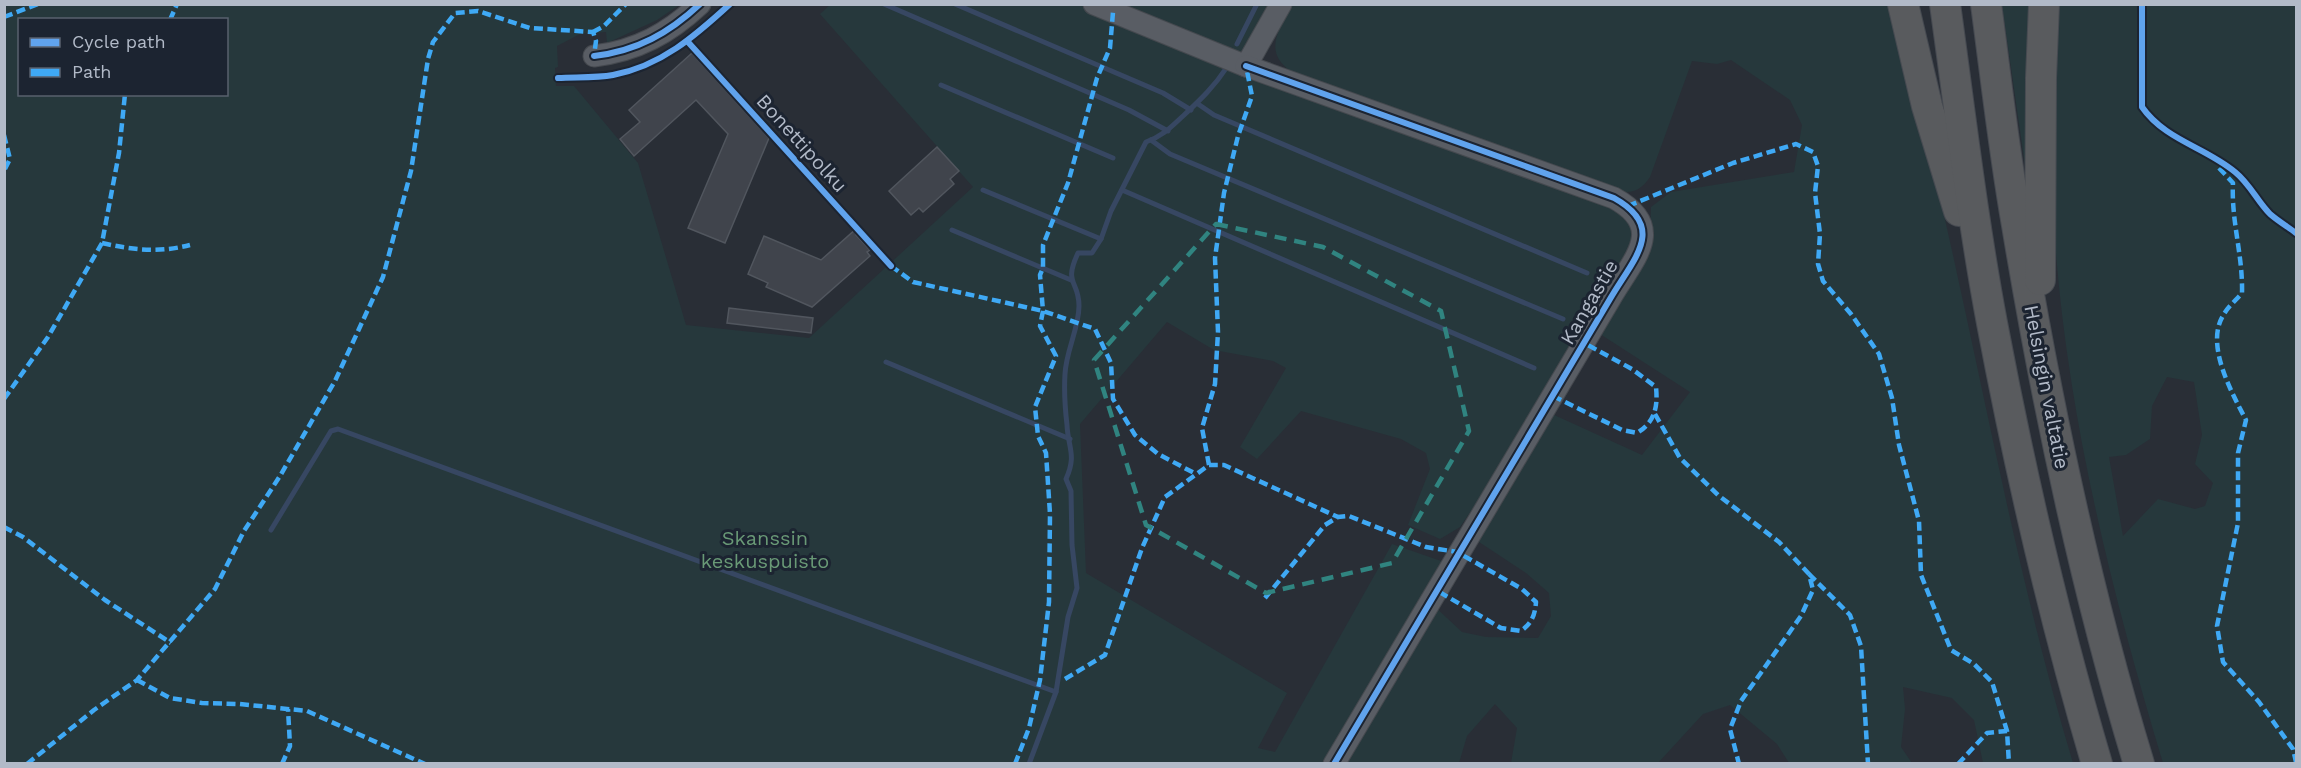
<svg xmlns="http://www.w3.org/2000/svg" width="2301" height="768" font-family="'Work Sans',sans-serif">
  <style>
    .green { fill: #26383c; fill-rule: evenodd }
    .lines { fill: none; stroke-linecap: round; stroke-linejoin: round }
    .stream { stroke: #374762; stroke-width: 5 }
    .building { fill: #40444c; stroke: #51565e; stroke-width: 1.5 }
    .minor-casing { stroke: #45494f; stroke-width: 23 }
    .highway-casing { stroke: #464a51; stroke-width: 32 }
    .minor { stroke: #595d64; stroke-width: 21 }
    .highway { stroke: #595b5e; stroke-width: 30 }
    .quiet { stroke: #3fa9f5; stroke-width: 4.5; stroke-dasharray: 9 4.5; stroke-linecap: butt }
    .cycleway-casing { stroke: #1c2431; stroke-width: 10 }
    .cycleway { stroke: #60a3ed; stroke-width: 6 }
    .marked { fill: none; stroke: #308480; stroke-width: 4.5; stroke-dasharray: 12 8; stroke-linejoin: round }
    .labels { text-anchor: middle; stroke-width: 6; stroke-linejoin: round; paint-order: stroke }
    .street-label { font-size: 20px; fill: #b2bac8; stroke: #1c2431 }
    .park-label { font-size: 20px; fill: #699976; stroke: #1c2431 }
  </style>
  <rect width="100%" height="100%" fill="#292e36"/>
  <g class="green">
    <path d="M 4,5 L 679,5 L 657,20 L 607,43 L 606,32 L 580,34 L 557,46 L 558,67 L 555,68 L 556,86 L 574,86 L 638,163 L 686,325 L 809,338 L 973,187 L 820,14 L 830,5 L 1268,5 L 1252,39 L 1250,72 L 1608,204 C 1625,218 1635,225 1633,248 L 1522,437 L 1460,527 L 1440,539 L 1408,525 L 1430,469 L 1426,453 L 1401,439 L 1301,411 L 1257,459 L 1240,447 L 1286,368 L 1273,361 L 1214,350 L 1167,322 L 1080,424 L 1086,573 L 1287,693 L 1258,748 L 1275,752 L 1392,544 L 1444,562 L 1326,763 L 5,763 ZM 20,20 L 226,20 L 226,94 L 20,94 Z"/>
    <path d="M 1291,5 L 1892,5 C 1906,62 1922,119 1935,176 C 1981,372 2015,570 2073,763 L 1983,763 L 1974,720 L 1952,698 L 1903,687 L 1905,709 L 1901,747 L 1912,763 L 1789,763 L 1777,744 L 1730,705 L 1703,714 L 1658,763 L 1511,763 L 1517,728 L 1495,704 L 1467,736 L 1459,763 L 1340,763 L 1433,605 L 1462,632 L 1486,637 L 1538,638 L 1551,616 L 1549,593 L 1526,573 L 1476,540 L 1552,414 L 1642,455 L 1690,392 L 1600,334 L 1650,238 L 1651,207 L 1671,192 L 1794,172 L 1802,125 L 1790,100 L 1731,60 L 1717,64 L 1692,61 L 1650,177 C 1641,190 1634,193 1618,192 L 1296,75 C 1262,54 1277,34 1291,5 Z"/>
    <polygon points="2002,5 2037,5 2027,175 2025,165"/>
    <path d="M 2056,5 L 2296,5 L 2296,763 L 2163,763 C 2113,597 2070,427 2056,254 C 2049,171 2051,87 2056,5 ZM 2167,377 L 2194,382 L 2202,435 L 2195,464 L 2213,483 L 2205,506 L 2195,509 L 2158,499 L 2123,536 L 2109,457 L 2126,455 L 2150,439 L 2152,406 Z"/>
  </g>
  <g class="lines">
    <g class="stream">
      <polyline points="884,4 1129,110 1168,131"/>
      <polyline points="955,4 1163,93 1191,110"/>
      <polyline points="1237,44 1257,4"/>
      <polyline points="941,85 1113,158"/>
      <polyline points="1198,104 1214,115 1587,273"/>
      <polyline points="1151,140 1170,154 1563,319"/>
      <polyline points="983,190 1101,239"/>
      <polyline points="1122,190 1534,368"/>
      <polyline points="952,230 1071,280"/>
      <polyline points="886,362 1070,439"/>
      <polyline points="271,530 331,431 338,429 1056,692"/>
      <path d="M 1029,764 L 1056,692 L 1068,617 L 1077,588 L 1072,545 L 1071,491 L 1066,479 C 1077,455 1068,448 1067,425 C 1065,408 1064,390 1065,374 C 1066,351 1079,328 1079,306 C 1079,280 1063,285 1078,253 L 1092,253 L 1101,239 L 1111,211 L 1146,142 C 1163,136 1171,127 1183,116 C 1200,100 1214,87 1227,67"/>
    </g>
  </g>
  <g class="building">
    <polygon points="692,53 769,138 725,243 688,228 728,134 696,100 634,156 620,139 640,122 629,110"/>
    <polygon points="937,147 959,171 950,179 954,184 923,212 919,208 911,215 889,191"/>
    <polygon points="856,229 856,235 870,250 867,252 870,256 812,307 766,287 768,283 748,274 764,236 821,260"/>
    <polygon points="729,308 813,318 811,333 727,323"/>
  </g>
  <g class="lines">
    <defs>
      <g id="minor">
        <polyline points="1094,4 1246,66 1281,4"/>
        <path d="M 594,56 C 637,51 669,33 700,4"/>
        <path d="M 1246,66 L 1614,198 C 1668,228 1633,259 1610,299 L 1334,764"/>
      </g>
      <g id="highway">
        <polyline points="1903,4 1927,106 1959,211"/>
        <path d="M 1945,4 C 1960,111 1972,217 1992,323 C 2020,471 2054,619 2097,764"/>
        <path d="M 1986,4 C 1996,78 2004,152 2017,225 C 2047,406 2085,587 2139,764"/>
        <polyline points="2040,280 2041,78 2044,4"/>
      </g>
    </defs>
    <use href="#minor" class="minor-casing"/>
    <use href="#highway" class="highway-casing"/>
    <use href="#minor" class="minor"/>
    <use href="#highway" class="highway"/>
    <g class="quiet">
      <polyline points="4,17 38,4"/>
      <polyline points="170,20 177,4"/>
      <polyline points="593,32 604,26 626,4"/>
      <polyline points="4,135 10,159 4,171"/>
      <path d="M 2219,168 L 2233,183 C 2231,221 2243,255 2242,293 C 2236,300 2228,307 2224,314 C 2204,344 2232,393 2246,420 L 2238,453 L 2238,523 L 2217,626 L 2223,662 L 2259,702 L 2293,749 L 2296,762"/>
      <polyline points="1628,206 1733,163 1796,144 1813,152 1818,166 1815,193 1820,234 1818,264 1823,281 1851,314 1879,354 1892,398 1899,445 1919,521 1921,575 1951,650 1974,664 1992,682 2007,731 2009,764"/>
      <path d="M 102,243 C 133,250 159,253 190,245"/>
      <polyline points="891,266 913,282 1043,311 1095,329 1111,363 1113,399 1135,435 1158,454 1196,474"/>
      <path d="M 1553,396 L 1622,430 L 1637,433 C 1655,422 1658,407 1656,387 L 1632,369 L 1584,343"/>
      <polyline points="4,399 48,337 102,243 119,153 125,94"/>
      <polyline points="1655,414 1680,458 1718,495 1779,542 1809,574 1813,590 1801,616 1741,701 1730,729 1739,764"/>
      <polyline points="1209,465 1202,428 1215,384 1218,332 1215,258 1224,193 1238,136 1252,96 1246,66"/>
      <polyline points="4,527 23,537 105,600 171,643"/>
      <polyline points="1809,574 1850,615 1861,646 1868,764"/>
      <path d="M 1265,598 L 1325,525 L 1338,517 L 1349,516 L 1426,547 L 1457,552 L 1522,589 L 1536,602 C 1535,615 1532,623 1521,631 L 1501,628 L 1436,590"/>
      <polyline points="1065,679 1105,655 1142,548 1165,497 1209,465 1224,465 1338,517"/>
      <polyline points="137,680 170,698 202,703 240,704 307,711 425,764"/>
      <polyline points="27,764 94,710 137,680 215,589 244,531 280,476 335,381 383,277 411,171 428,59 433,42 455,13 478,11 530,28 593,32 596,41 594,56"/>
      <polyline points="282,764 290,746 288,709"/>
      <polyline points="1015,764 1029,728 1040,680 1049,602 1050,514 1046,453 1038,436 1035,407 1056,356 1040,326 1043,311 1040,275 1043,268 1043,245 1068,183 1097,78 1110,48 1113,12"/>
      <polyline points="1958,764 1987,733 2007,731"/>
    </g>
    <defs>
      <g id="cycleway">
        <path d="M 2142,4 L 2142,107 C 2165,140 2205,147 2235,172 C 2250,184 2257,201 2270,214 C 2278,221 2288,227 2296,233"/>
        <polyline points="688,42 891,266"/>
        <path d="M 594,56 C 637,51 669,33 700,4"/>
        <path d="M 1246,66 L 1614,198 C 1668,228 1633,259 1610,299 L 1334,764"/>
        <path d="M 558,78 C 576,77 596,78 613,75 C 661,66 695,36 730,4"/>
      </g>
    </defs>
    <use href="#cycleway" class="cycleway-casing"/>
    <use href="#cycleway" class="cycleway"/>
  </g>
  <path class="marked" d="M 1216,224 L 1323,247 L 1441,311 L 1469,431 L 1392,563 L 1266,593 L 1146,525 L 1094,360 Z"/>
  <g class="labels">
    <g class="street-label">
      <text transform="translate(802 143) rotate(48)" y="7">Bonettipolku</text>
      <text transform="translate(1589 302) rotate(-60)" y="7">Kangastie</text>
      <text transform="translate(2047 387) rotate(79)" y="7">Helsingin valtatie</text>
    </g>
    <g class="park-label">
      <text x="765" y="545">Skanssin<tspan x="765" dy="23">keskuspuisto</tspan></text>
    </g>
  </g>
  <rect width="2301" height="768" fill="none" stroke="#b2bac8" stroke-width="12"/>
  <rect x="18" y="18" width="210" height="78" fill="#1c2431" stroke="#58606d" stroke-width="1.5"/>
  <rect x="30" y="38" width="30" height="9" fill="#60a3ed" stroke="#58606d" stroke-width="1.5"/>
  <text x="72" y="48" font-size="18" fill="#b2bac8">Cycle path</text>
  <rect x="30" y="68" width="30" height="9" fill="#3fa9f5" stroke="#58606d" stroke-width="1.5"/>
  <text x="72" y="78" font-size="18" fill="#b2bac8">Path</text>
</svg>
